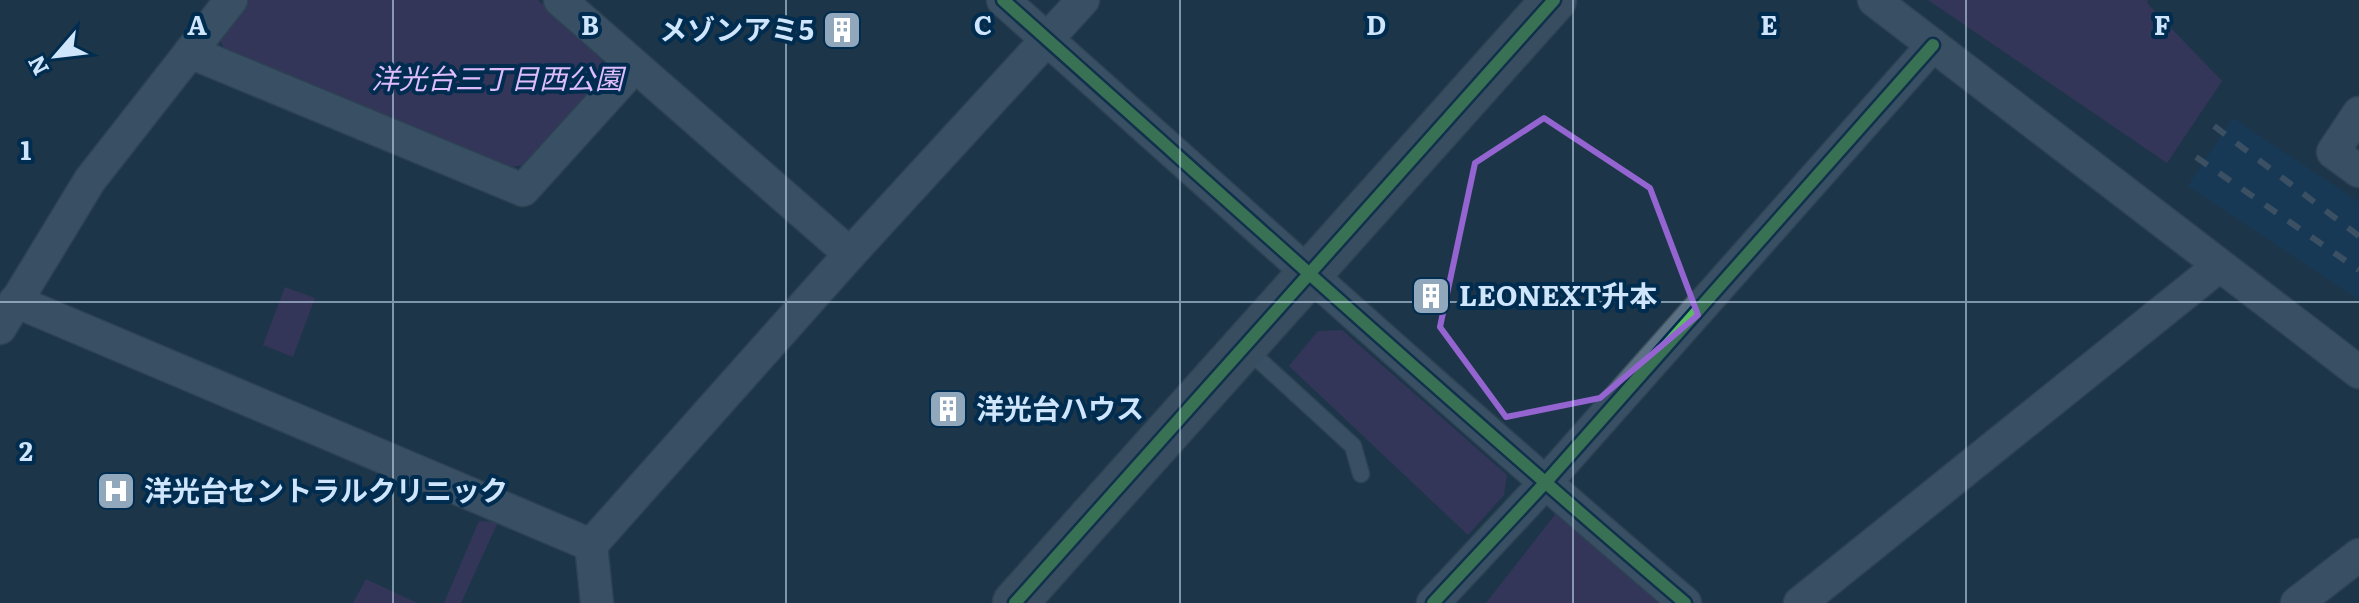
<svg xmlns="http://www.w3.org/2000/svg" width="2359" height="603" font-family="Literata,'Noto Sans JP',serif">
  <style>
    .built { fill: #123f65 }
    .green { fill: #4f386b }
    .lines { fill: none; stroke-linecap: round; stroke-linejoin: round }
    .lane-casing { stroke: #405261; stroke-width: 19 }
    .street-casing { stroke: #405261; stroke-width: 35 }
    .secondary-casing { stroke: #405261; stroke-width: 47 }
    .lane { stroke: #5c7083; stroke-width: 16 }
    .street { stroke: #5c7083; stroke-width: 32 }
    .secondary { stroke: #596a7b; stroke-width: 44 }
    .rail { stroke: #5f7181; stroke-width: 6; stroke-dasharray: 14 14; stroke-linecap: butt }
    .cycleway-casing { stroke: #002c4f; stroke-width: 17 }
    .cycleway { stroke: #5cba63; stroke-width: 12 }
    .marked { fill: none; stroke: #9464d1; stroke-width: 6; stroke-linejoin: round }
    .grid { fill: none; stroke: #cee5fb; stroke-width: 2; stroke-opacity: 0.55 }
    .labels { text-anchor: middle; stroke-width: 8; stroke-linejoin: round; paint-order: stroke }
    .poi-label { font-size: 28px; font-weight: bold; fill: #cee5fb; stroke: #002c4f; text-anchor: start }
    .park-label { font-size: 28px; font-style: italic; fill: #debcfe; stroke: #002c4f }
    .grid-label { font-size: 26px; text-anchor: middle; font-weight: bold; fill: #cee5fb; stroke: #002c4f; stroke-width: 8; stroke-linejoin: round; paint-order: stroke }
  </style>
  <rect width="100%" height="100%" fill="#1d3548"/>
  <polygon class="built" points="2233,118 2359,202 2359,300 2188,186"/>
  <g class="green">
    <polygon points="245,0 538,0 601,56 603,78 528,164 506,168 225,51 218,34"/>
    <polygon points="1928,0 2148,0 2147,3 2222,81 2167,163"/>
    <polygon points="285,287 315,298 293,357 263,345"/>
    <polygon points="1342,330 1507,475 1504,495 1468,535 1289,366 1318,331"/>
    <polygon points="1557,512 1658,603 1486,603"/>
    <polygon points="479,521 498,522 461,603 444,603"/>
    <polygon points="366,579 417,603 353,603"/>
  </g>
  <g class="lines">
    <defs>
      <polyline id="lane" points="1246,348 1353,446 1361,474"/>
      <g id="street">
        <polyline points="560,0 850,254"/>
        <path d="M 1003,0 C 1230,202 1454,406 1685,603"/>
        <polyline points="1874,0 2359,372"/>
        <polyline points="190,52 523,190 635,66"/>
        <polyline points="2359,113 2333,152 2359,171"/>
        <polyline points="15,301 591,545 597,603"/>
        <polyline points="0,328 90,180 231,0"/>
        <polyline points="591,545 850,254 1083,0"/>
        <polyline points="1433,603 1545,483 1933,45"/>
        <polyline points="1800,603 2219,266"/>
        <polyline points="2297,603 2359,555"/>
      </g>
      <polyline id="secondary" points="1015,603 1554,0"/>
    </defs>
    <use href="#lane" class="lane-casing"/>
    <use href="#street" class="street-casing"/>
    <use href="#secondary" class="secondary-casing"/>
    <use href="#lane" class="lane"/>
    <use href="#street" class="street"/>
    <use href="#secondary" class="secondary"/>
    <g class="rail">
      <polyline points="2214,126 2359,236"/>
      <polyline points="2196,157 2359,270"/>
    </g>
    <defs>
      <g id="cycleway">
        <path d="M 1003,0 C 1230,202 1454,406 1685,603"/>
        <polyline points="1015,603 1554,0"/>
        <polyline points="1433,603 1545,483 1933,45"/>
      </g>
    </defs>
    <use href="#cycleway" class="cycleway-casing"/>
    <use href="#cycleway" class="cycleway"/>
  </g>
  <path d="M0 0H2359V603H0ZM 1544,118 L 1650,188 L 1698,315 L 1600,398 L 1506,417 L 1440,327 L 1475,163 Z" fill="#1d3548" fill-opacity=".55" fill-rule="evenodd"/>
  <path class="marked" d="M 1544,118 L 1650,188 L 1698,315 L 1600,398 L 1506,417 L 1440,327 L 1475,163 Z"/>
  <path class="grid" d="M 393,0 L 393,603M 786,0 L 786,603M 1180,0 L 1180,603M 1573,0 L 1573,603M 1966,0 L 1966,603M 0,302 L 2359,302"/>
  <defs>
    <symbol id="building-square" viewBox="-11 -11 22 22"><rect x="-9" y="-9" width="18" height="18" rx="4" fill="#90a7bc" stroke="#002c4f"/><path d="M-4-6H4V6H1V3H-1V6H-4ZM-2.5-4.3h1.7v1.8h-1.7ZM.8-4.3h1.7v1.8H.8ZM-2.5-1h1.7V.8h-1.7ZM.8-1h1.7V.8H.8Z" fill="#fff"/></symbol>
    <symbol id="hospital-square" viewBox="-11 -11 22 22"><rect x="-9" y="-9" width="18" height="18" rx="4" fill="#90a7bc" stroke="#002c4f"/><path d="M-5-5h3v3.5h4V-5h3V5h-3V1.5h-4V5h-3Z" fill="#fff"/></symbol>
  </defs>
  <g fill-rule="evenodd">
    <use href="#building-square" x="820" y="8" width="44" height="44"/>
    <use href="#building-square" x="1409" y="274" width="44" height="44"/>
    <use href="#building-square" x="926" y="387" width="44" height="44"/>
    <use href="#hospital-square" x="94" y="469" width="44" height="44"/>
  </g>
  <g class="labels">
    <g class="poi-label">
      <text x="814" y="40" text-anchor="end">メゾンアミ5</text>
      <text x="1459" y="306">LEONEXT升本</text>
      <text x="976" y="419">洋光台ハウス</text>
      <text x="144" y="501">洋光台セントラルクリニック</text>
    </g>
    <g class="park-label">
      <text x="497" y="89">洋光台三丁目西公園</text>
    </g>
  </g>
  <g class="grid-label">
    <text x="197" y="35">A</text>
    <text x="590" y="35">B</text>
    <text x="983" y="35">C</text>
    <text x="1376" y="35">D</text>
    <text x="1769" y="35">E</text>
    <text x="2162" y="35">F</text>
    <text x="26" y="160">1</text>
    <text x="26" y="461">2</text>
  </g>
  <g transform="translate(56 56) rotate(242)" stroke="#002c4f" stroke-width="6" paint-order="stroke">
  <path d="M0-6L14 30L0 20L-14 30Z" fill="#cee5fb"/>
  <text y="-12" font-size="22" font-weight="bold" text-anchor="middle" fill="#cee5fb">N</text>
  </g>
</svg>
